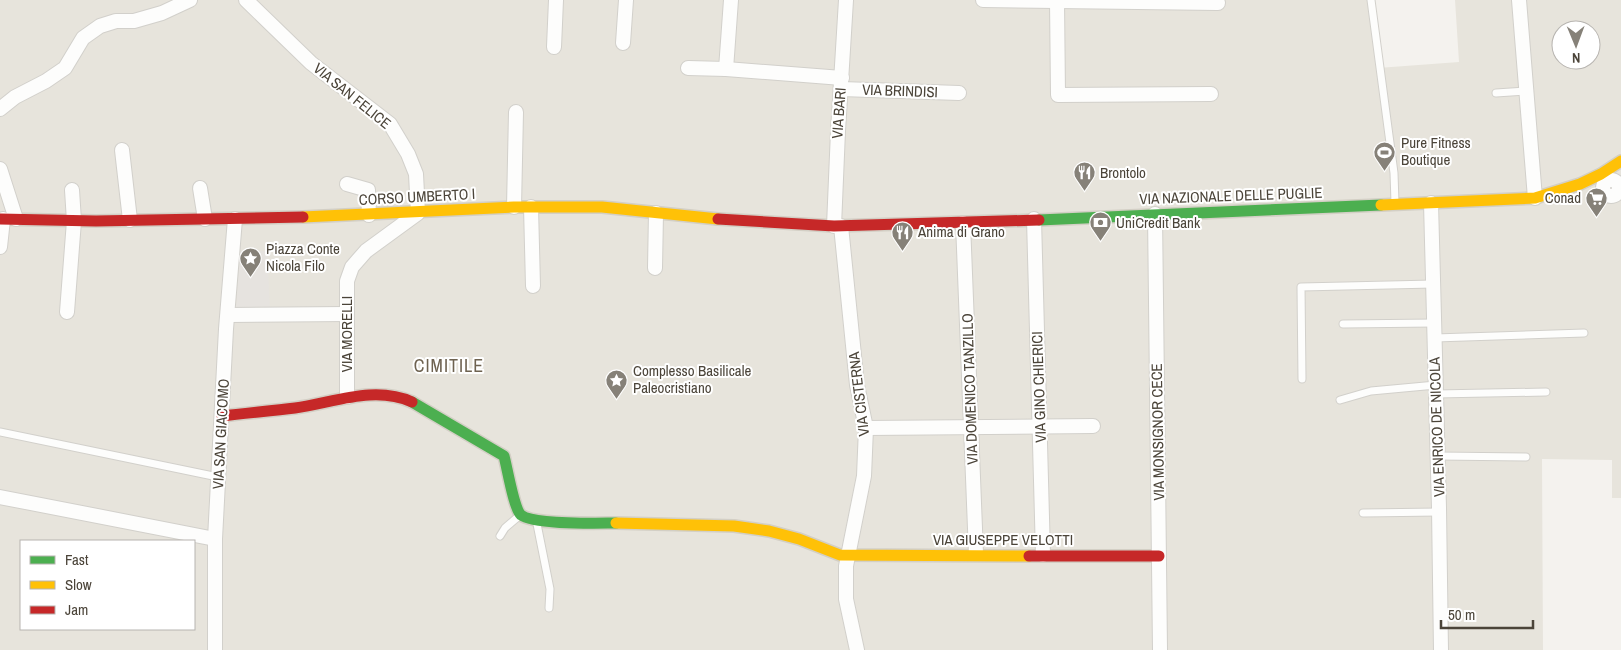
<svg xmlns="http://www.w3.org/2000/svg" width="1621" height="650" font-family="'Archivo Narrow',sans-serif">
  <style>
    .residential { fill: #e7e4dc; fill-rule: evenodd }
    .parking { fill: #e6e3df }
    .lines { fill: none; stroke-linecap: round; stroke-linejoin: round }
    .lane-casing { stroke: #d2d0cb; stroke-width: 9 }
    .street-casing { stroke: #d2d0cb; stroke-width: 16 }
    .fast-casing { stroke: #d3cfc5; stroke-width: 14 }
    .slow-casing { stroke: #d3cfc5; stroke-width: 14 }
    .jam-casing { stroke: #d3cfc5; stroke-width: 14 }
    .lane { stroke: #fdfdfc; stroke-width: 7 }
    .street { stroke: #fdfdfc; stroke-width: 14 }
    .fast { stroke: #4caf50; stroke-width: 11 }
    .slow { stroke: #ffc107; stroke-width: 11 }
    .jam { stroke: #c62828; stroke-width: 11 }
    .labels { text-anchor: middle; stroke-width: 4; stroke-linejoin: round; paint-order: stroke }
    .street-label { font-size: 15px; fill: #4b4439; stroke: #fff }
    .poi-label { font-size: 15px; fill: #4b4439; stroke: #fff; text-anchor: start }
    .quarter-label { font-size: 18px; letter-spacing: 1px; fill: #6e6250; stroke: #fff }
  </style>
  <rect width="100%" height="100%" fill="#f4f2ee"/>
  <path class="residential" d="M 0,0 L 1369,0 L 1378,68 L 1459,62 L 1455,0 L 1621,0 L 1621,498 L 1612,498 L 1612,460 L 1542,459 L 1543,650 L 0,650 ZM 1561,30 L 1591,30 L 1591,60 L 1561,60 ZM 21,541 L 194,541 L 194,629 L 21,629 Z"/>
  <polygon class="parking" points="240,251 267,251 270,310 236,310"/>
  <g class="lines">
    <defs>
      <g id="lane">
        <polyline points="1371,0 1394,173 1395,203"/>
        <polyline points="1496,93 1526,91"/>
        <polyline points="1343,324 1434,323"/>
        <polyline points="1435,338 1584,333"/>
        <polyline points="1302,379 1301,287 1433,284"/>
        <polyline points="1436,394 1546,392"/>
        <polyline points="1340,400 1371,391 1436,385"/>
        <polyline points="0,432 218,477"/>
        <polyline points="1438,456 1526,457"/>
        <polyline points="1363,513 1439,512"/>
        <polyline points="537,524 550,589 549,608"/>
        <polyline points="500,536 505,528 519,516"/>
      </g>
      <g id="street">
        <polyline points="246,0 311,63 390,124 408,154 416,174 418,213 366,251 352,267 347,281 347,397"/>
        <polyline points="983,0 1218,3"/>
        <polyline points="1519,0 1535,198"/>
        <polyline points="1057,1 1058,95 1211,94"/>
        <polyline points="623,43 626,0"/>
        <polyline points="554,47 556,0"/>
        <polyline points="688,68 726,69 842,78"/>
        <polyline points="726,69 731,0"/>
        <polyline points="841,89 959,93"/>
        <polyline points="0,109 15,97 46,81 65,68 83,38 100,26 116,21 134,21 162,13 190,0"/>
        <polyline points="122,150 130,220"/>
        <polyline points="0,169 16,219"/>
        <circle cx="1611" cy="188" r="8"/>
        <polyline points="347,184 368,190 369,215"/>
        <polyline points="200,188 205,219"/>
        <polyline points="1431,203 1439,508 1441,650"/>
        <polyline points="514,207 516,112"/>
        <polyline points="531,207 533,286"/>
        <polyline points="1155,214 1160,650"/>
        <polyline points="1034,219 1043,555"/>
        <polyline points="963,223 976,554"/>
        <polyline points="834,226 838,131 846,0"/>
        <polyline points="841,226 857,385 866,428 864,476 846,566 846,599 857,650"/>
        <polyline points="0,247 3,219"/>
        <polyline points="655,268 656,213"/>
        <polyline points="67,312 74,221 72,190"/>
        <polyline points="228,315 347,314"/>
        <polyline points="866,428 1093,426"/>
        <polyline points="0,497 215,539"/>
        <polyline points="215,650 215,539 226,329 235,219"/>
      </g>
      <g id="fast">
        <polyline points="1039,220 1381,205"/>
        <path d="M 412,402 L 504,456 C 507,467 514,509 521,515 C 534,525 598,523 616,523"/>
      </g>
      <g id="slow">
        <polyline points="1381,205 1535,198 1580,184 1601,174 1621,161"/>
        <polyline points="303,217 514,207 602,207 718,219"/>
        <polyline points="616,523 734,526 769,531 799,539 840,555 1029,556"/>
      </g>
      <g id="jam">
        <polyline points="0,219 96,221 303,217"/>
        <polyline points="718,219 834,226 1039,220"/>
        <path d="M 222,416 C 246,413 271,411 295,408 C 333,403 374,385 412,402"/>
        <polyline points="1029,556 1159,556"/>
      </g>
    </defs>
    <use href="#lane" class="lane-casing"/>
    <use href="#street" class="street-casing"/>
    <use href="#fast" class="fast-casing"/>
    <use href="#slow" class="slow-casing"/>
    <use href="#jam" class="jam-casing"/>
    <use href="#lane" class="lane"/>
    <use href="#street" class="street"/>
    <use href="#fast" class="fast"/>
    <use href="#slow" class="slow"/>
    <use href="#jam" class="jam"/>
  </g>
  <defs>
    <symbol id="stadium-pin" viewBox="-11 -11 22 30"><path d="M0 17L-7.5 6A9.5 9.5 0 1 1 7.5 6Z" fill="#868178" stroke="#fff"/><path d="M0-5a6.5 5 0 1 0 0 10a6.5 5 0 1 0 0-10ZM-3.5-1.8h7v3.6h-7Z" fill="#fff"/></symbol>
    <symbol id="restaurant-pin" viewBox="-11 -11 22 30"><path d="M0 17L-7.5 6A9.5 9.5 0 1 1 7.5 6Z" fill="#868178" stroke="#fff"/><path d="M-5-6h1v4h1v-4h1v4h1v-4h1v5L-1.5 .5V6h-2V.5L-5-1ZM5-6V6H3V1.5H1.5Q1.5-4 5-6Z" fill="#fff"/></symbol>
    <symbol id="supermarket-pin" viewBox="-11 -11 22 30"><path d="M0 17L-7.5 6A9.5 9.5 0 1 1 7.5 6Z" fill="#868178" stroke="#fff"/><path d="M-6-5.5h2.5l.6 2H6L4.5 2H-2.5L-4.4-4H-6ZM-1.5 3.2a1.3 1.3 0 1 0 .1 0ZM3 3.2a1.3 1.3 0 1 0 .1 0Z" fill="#fff"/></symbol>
    <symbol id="bank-pin" viewBox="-11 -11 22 30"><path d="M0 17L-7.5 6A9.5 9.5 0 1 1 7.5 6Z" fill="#868178" stroke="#fff"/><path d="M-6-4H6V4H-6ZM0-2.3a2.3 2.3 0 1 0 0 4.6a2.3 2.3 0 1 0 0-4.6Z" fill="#fff"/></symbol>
    <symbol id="sight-pin" viewBox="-11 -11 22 30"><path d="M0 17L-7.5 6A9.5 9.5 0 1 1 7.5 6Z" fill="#868178" stroke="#fff"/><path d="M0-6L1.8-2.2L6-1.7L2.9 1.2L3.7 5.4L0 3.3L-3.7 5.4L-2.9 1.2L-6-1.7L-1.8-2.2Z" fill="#fff"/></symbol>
  </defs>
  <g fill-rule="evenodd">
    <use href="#stadium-pin" x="1372" y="140" width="25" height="34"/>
    <use href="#restaurant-pin" x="1072" y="160" width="25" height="34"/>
    <use href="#supermarket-pin" x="1584" y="186" width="25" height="34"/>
    <use href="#bank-pin" x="1088" y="210" width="25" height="34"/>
    <use href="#restaurant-pin" x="890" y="220" width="25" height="34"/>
    <use href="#sight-pin" x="238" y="246" width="25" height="34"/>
    <use href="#sight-pin" x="604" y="368" width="25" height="34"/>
  </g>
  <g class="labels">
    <g class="street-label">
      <text transform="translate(900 91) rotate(2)" y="5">VIA BRINDISI</text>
      <text transform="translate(352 96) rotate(39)" y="5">VIA SAN FELICE</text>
      <text transform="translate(839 113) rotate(-86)" y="5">VIA BARI</text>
      <text transform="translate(1231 196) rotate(-2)" y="5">VIA NAZIONALE DELLE PUGLIE</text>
      <text transform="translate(417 197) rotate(-3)" y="5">CORSO UMBERTO I</text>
      <text transform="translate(347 334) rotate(-90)" y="5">VIA MORELLI</text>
      <text transform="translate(1039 387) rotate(-92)" y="5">VIA GINO CHIERICI</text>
      <text transform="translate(970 389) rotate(-92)" y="5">VIA DOMENICO TANZILLO</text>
      <text transform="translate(859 394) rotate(-97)" y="5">VIA CISTERNA</text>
      <text transform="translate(1437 427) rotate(-92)" y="5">VIA ENRICO DE NICOLA</text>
      <text transform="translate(1158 432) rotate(-91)" y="5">VIA MONSIGNOR CECE</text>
      <text transform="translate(221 434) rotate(-87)" y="5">VIA SAN GIACOMO</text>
      <text x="1003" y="545">VIA GIUSEPPE VELOTTI</text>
    </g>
    <g class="poi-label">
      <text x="1401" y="148">Pure Fitness<tspan x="1401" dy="17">Boutique</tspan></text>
      <text x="1100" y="178">Brontolo</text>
      <text x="1581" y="203" text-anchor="end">Conad</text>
      <text x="1116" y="228">UniCredit Bank</text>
      <text x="918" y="237">Anima di Grano</text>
      <text x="266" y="254">Piazza Conte<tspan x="266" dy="17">Nicola Filo</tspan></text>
      <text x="633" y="376">Complesso Basilicale<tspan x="633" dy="17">Paleocristiano</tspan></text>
    </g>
    <g class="quarter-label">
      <text x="449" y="372">CIMITILE</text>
    </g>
  </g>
  <rect x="20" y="540" width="175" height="90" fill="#ffffff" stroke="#b7b4b0"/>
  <rect x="30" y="556" width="25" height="8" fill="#4caf50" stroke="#b7b4b0"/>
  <text x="65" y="565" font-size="15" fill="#4b4439">Fast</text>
  <rect x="30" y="581" width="25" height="8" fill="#ffc107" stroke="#b7b4b0"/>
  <text x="65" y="590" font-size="15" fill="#4b4439">Slow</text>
  <rect x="30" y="606" width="25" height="8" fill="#c62828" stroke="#b7b4b0"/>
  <text x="65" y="615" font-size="15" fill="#4b4439">Jam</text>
  <g transform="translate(1576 45) rotate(179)"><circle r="24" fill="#ffffff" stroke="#b7b4b0"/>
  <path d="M0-4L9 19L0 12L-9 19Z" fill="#868178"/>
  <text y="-8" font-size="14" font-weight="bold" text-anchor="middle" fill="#4b4439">N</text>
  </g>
  <path d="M1441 620v8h92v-8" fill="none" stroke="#4b4439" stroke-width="2.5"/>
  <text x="1448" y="620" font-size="15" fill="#4b4439" stroke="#ffffff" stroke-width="4" paint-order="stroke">50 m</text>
</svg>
